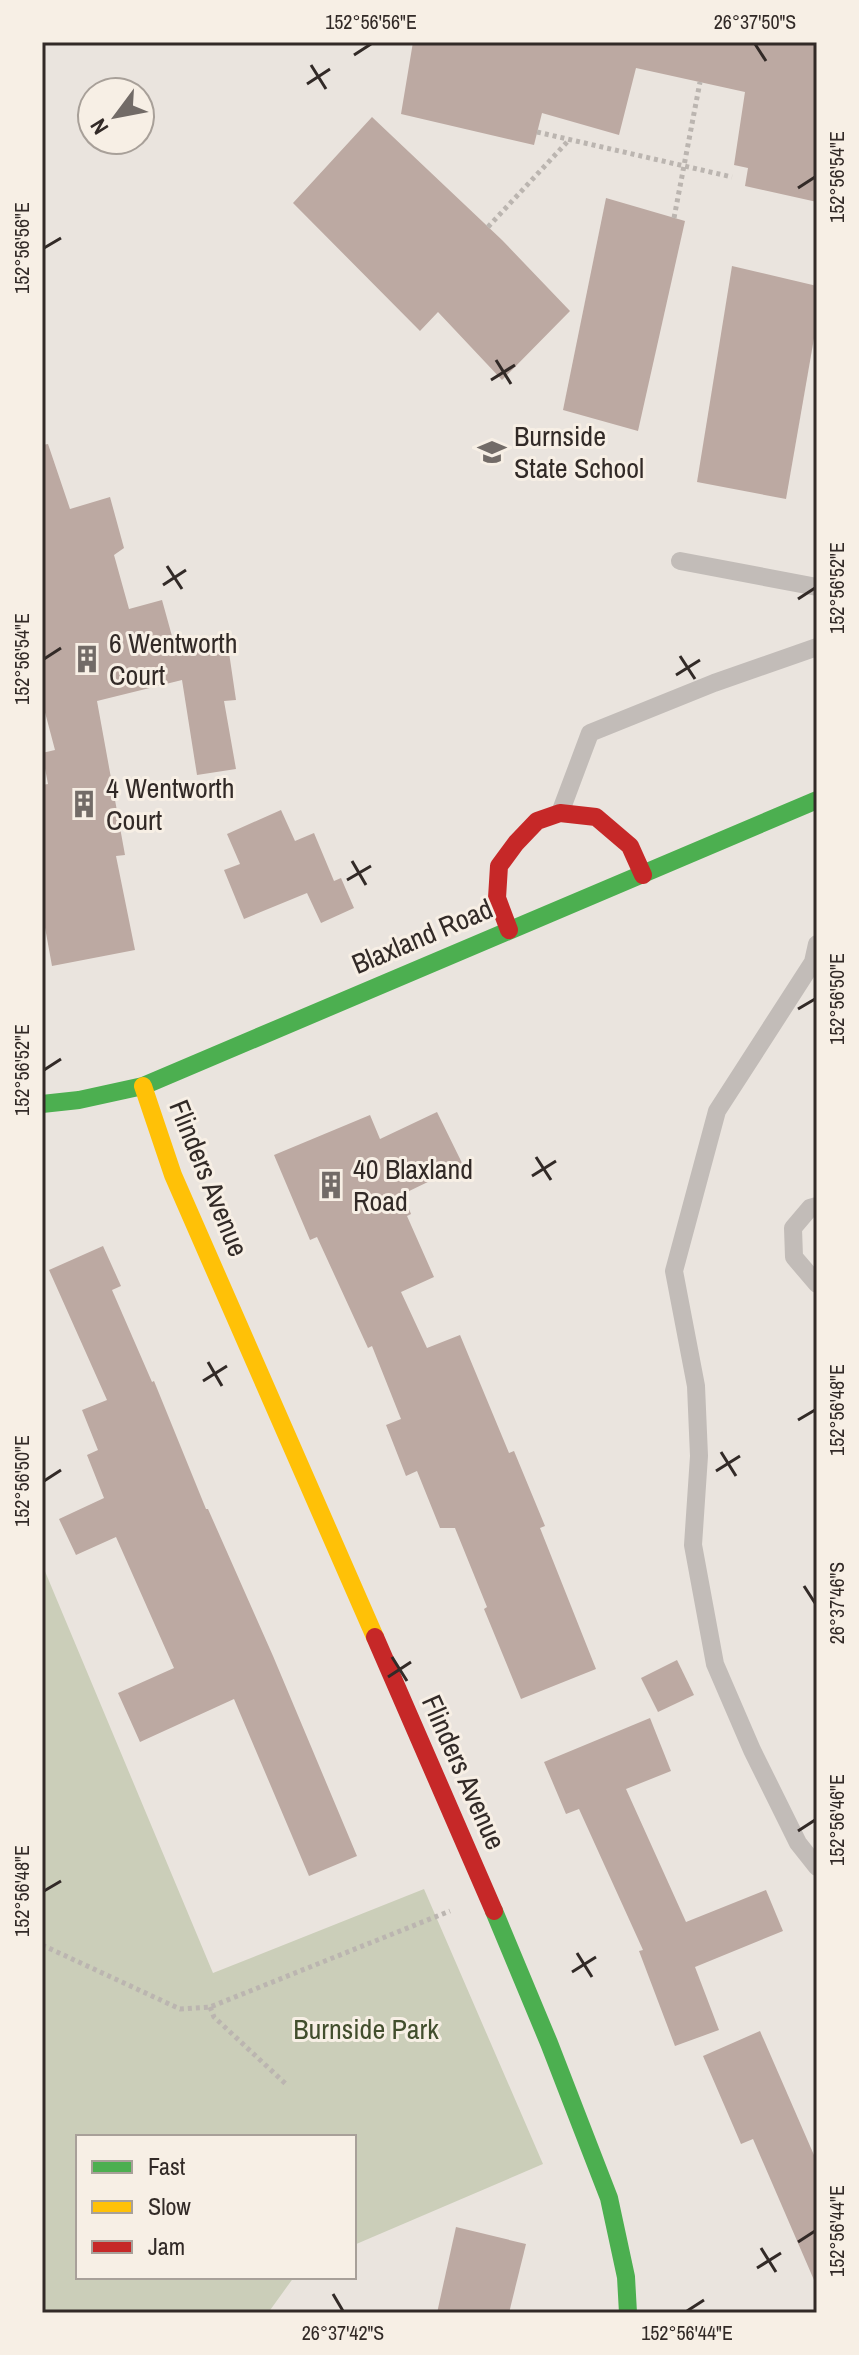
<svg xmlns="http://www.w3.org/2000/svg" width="859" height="2355" font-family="'Archivo Narrow',sans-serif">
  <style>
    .green { fill: #cbceb9 }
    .building { fill: #bca9a2 }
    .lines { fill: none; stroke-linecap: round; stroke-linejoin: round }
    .path { stroke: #bbb5b0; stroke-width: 5; stroke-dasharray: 4 4; stroke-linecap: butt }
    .lane { stroke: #c2bcb8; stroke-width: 18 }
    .fast { stroke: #4caf50; stroke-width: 18 }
    .slow { stroke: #ffc107; stroke-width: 18 }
    .jam { stroke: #c62828; stroke-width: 18 }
    .ticks { fill: none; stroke: #322a27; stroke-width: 3 }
    .labels { text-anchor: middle; stroke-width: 6; stroke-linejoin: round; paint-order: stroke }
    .poi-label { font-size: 28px; fill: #322a27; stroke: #f7efe5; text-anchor: start }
    .street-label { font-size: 28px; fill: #322a27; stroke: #f7efe5 }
    .park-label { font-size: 28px; fill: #424e2d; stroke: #f7efe5 }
    .neatline { fill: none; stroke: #322a27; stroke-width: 3 }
    .ticks-label { font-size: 20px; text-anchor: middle; fill: #322a27 }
  </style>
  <rect width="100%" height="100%" fill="#eae4de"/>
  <polygon class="green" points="44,1569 213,1973 424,1889 543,2164 354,2245 354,2137 78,2137 78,2277 294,2277 268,2313 42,2313 42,1570"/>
  <g class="building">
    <polygon points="413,42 817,42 817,202 745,186 748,168 734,165 745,92 636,68 619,135 542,113 534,145 401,114"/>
    <polygon points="372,117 502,240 570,311 502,380 438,312 420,331 293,203"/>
    <polygon points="606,198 685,221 638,431 563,410"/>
    <polygon points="732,266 817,286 817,321 786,499 697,482"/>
    <polygon points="48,444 70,509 110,497 124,548 114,555 129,609 162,600 175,647 227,639 236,700 224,701 236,769 197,775 182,680 97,701 125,855 116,856 135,950 52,966 42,911 42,785 48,784 42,753 55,750 42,701 42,445"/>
    <polygon points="281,810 295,841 314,833 334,881 341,878 354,908 321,923 307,893 244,919 224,870 240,864 227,834"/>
    <polygon points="437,1112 463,1165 403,1194 411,1214 407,1216 434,1277 401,1292 427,1348 460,1335 509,1453 514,1451 545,1526 540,1528 596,1669 521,1699 484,1609 487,1607 455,1528 440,1528 417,1471 406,1476 386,1425 401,1419 372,1346 368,1348 317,1237 310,1240 274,1155 370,1115 380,1139"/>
    <polygon points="103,1246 121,1286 112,1290 152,1382 154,1381 206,1509 208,1509 273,1656 357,1856 309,1876 234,1699 140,1742 118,1693 174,1668 116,1537 76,1555 59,1519 104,1498 87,1455 98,1450 82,1410 107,1400 49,1270"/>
    <polygon points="677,1660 694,1695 658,1712 641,1678"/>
    <polygon points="650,1718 671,1771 626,1789 686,1922 766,1890 783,1931 695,1967 719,2030 675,2046 639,1951 643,1950 579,1809 566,1814 544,1762"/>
    <polygon points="760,2031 817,2162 817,2287 753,2139 741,2144 703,2056"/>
    <polygon points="456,2227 526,2244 509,2313 437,2313"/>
  </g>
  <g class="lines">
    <g class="path">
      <polyline points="537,132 732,177"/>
      <polyline points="674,218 700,82"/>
      <polyline points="488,227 569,140"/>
      <polyline points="816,286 817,280"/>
      <polyline points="42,1945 180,2009 210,2007 450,1911"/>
      <polyline points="210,2007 214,2017 288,2086"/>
    </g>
    <g class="lane">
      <polyline points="680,561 817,587"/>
      <polyline points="560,813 590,733 714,683 817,647"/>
      <polyline points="817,944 813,962 717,1111 674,1271 696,1386 699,1456 693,1545 715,1664 752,1750 798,1843 817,1867"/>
      <polyline points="817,1206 810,1208 793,1228 794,1257 817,1284"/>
    </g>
    <g class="fast">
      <polyline points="42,1104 79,1100 143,1086 817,800"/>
      <polyline points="494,1911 549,2043 609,2198 626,2277 628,2313"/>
    </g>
    <polyline class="slow" points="143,1086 173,1175 375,1637"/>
    <g class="jam">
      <polyline points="509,930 497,898 499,866 516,843 537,821 560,813 596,817 630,846 643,875"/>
      <polyline points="375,1637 494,1911"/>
    </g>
  </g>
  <path class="ticks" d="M 755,44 L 766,61M 354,55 L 371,44M 311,65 L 326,89M 307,84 L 330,69M 798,188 L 815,177M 44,248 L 61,238M 496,360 L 511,384M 491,380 L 515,365M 167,566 L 182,589M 163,585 L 186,570M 798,599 L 815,588M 680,656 L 695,679M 44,659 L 61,648M 676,675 L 700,660M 352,861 L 366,885M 347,880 L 371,866M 798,1009 L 815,999M 44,1070 L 61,1059M 536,1157 L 551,1180M 532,1176 L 556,1161M 208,1362 L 222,1386M 203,1381 L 227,1366M 798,1420 L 815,1410M 721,1452 L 736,1476M 716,1471 L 740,1456M 44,1481 L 61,1470M 804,1586 L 815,1603M 392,1657 L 407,1681M 388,1677 L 411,1662M 798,1831 L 815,1820M 44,1891 L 61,1881M 577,1953 L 592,1977M 572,1972 L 596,1957M 798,2242 L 815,2231M 761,2248 L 776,2272M 757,2268 L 781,2253M 333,2294 L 343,2311M 687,2311 L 704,2300"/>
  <defs>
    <symbol id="school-bare" viewBox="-9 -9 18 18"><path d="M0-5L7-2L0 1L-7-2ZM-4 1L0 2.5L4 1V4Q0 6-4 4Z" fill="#726b67" stroke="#f7efe5" stroke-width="2.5" paint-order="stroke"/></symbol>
    <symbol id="building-bare" viewBox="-9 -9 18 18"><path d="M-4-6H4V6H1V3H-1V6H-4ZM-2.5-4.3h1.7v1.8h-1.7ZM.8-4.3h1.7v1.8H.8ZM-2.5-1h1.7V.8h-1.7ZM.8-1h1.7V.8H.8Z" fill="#726b67" stroke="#f7efe5" stroke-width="2.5" paint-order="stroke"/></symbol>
  </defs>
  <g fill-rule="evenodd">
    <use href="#school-bare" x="472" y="432" width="40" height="40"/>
    <use href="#building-bare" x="67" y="639" width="40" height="40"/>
    <use href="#building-bare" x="64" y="784" width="40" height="40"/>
    <use href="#building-bare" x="311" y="1165" width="40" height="40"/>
  </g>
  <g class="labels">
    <g class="poi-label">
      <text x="514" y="446">Burnside<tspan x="514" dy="32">State School</tspan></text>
      <text x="109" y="653">6 Wentworth<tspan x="109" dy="32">Court</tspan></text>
      <text x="106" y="798">4 Wentworth<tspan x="106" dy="32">Court</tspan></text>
      <text x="353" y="1179">40 Blaxland<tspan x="353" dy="32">Road</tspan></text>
    </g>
    <g class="street-label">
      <text transform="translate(422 936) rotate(-23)" y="10">Blaxland Road</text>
      <text transform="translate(209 1178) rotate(68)" y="10">Flinders Avenue</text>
      <text transform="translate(464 1772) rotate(66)" y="10">Flinders Avenue</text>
    </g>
    <g class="park-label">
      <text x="366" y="2039">Burnside Park</text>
    </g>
  </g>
  <rect width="859" height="2355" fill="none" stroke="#f7efe5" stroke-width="88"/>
  <rect x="76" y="2135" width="280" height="144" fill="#f7efe5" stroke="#a8a099" stroke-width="2"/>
  <rect x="92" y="2161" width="40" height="12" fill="#4caf50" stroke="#a8a099" stroke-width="2"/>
  <text x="148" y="2175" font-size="24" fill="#322a27">Fast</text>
  <rect x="92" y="2201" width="40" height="12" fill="#ffc107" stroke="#a8a099" stroke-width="2"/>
  <text x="148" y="2215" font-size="24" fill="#322a27">Slow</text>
  <rect x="92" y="2241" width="40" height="12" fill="#c62828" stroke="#a8a099" stroke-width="2"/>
  <text x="148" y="2255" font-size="24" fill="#322a27">Jam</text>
  <g transform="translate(116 116) rotate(238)"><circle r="38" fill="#f7efe5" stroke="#a8a099" stroke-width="2"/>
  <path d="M0-6L14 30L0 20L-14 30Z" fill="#726b67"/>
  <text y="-12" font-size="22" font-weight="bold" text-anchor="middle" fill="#322a27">N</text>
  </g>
  <rect x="44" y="44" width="771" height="2267" class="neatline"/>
  <g class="ticks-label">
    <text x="371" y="29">152°56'56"E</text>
    <text x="755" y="29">26°37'50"S</text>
    <text transform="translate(837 177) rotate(-90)" y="7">152°56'54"E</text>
    <text transform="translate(22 248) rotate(-90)" y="7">152°56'56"E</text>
    <text transform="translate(837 588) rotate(-90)" y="7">152°56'52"E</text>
    <text transform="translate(22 659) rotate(-90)" y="7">152°56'54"E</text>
    <text transform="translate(837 999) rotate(-90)" y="7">152°56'50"E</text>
    <text transform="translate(22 1070) rotate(-90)" y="7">152°56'52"E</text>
    <text transform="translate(837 1410) rotate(-90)" y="7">152°56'48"E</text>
    <text transform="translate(22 1481) rotate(-90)" y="7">152°56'50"E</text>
    <text transform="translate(837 1603) rotate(-90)" y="7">26°37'46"S</text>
    <text transform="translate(837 1820) rotate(-90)" y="7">152°56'46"E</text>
    <text transform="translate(22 1891) rotate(-90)" y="7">152°56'48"E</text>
    <text transform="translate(837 2231) rotate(-90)" y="7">152°56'44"E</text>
    <text x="343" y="2340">26°37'42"S</text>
    <text x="687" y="2340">152°56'44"E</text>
  </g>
</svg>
